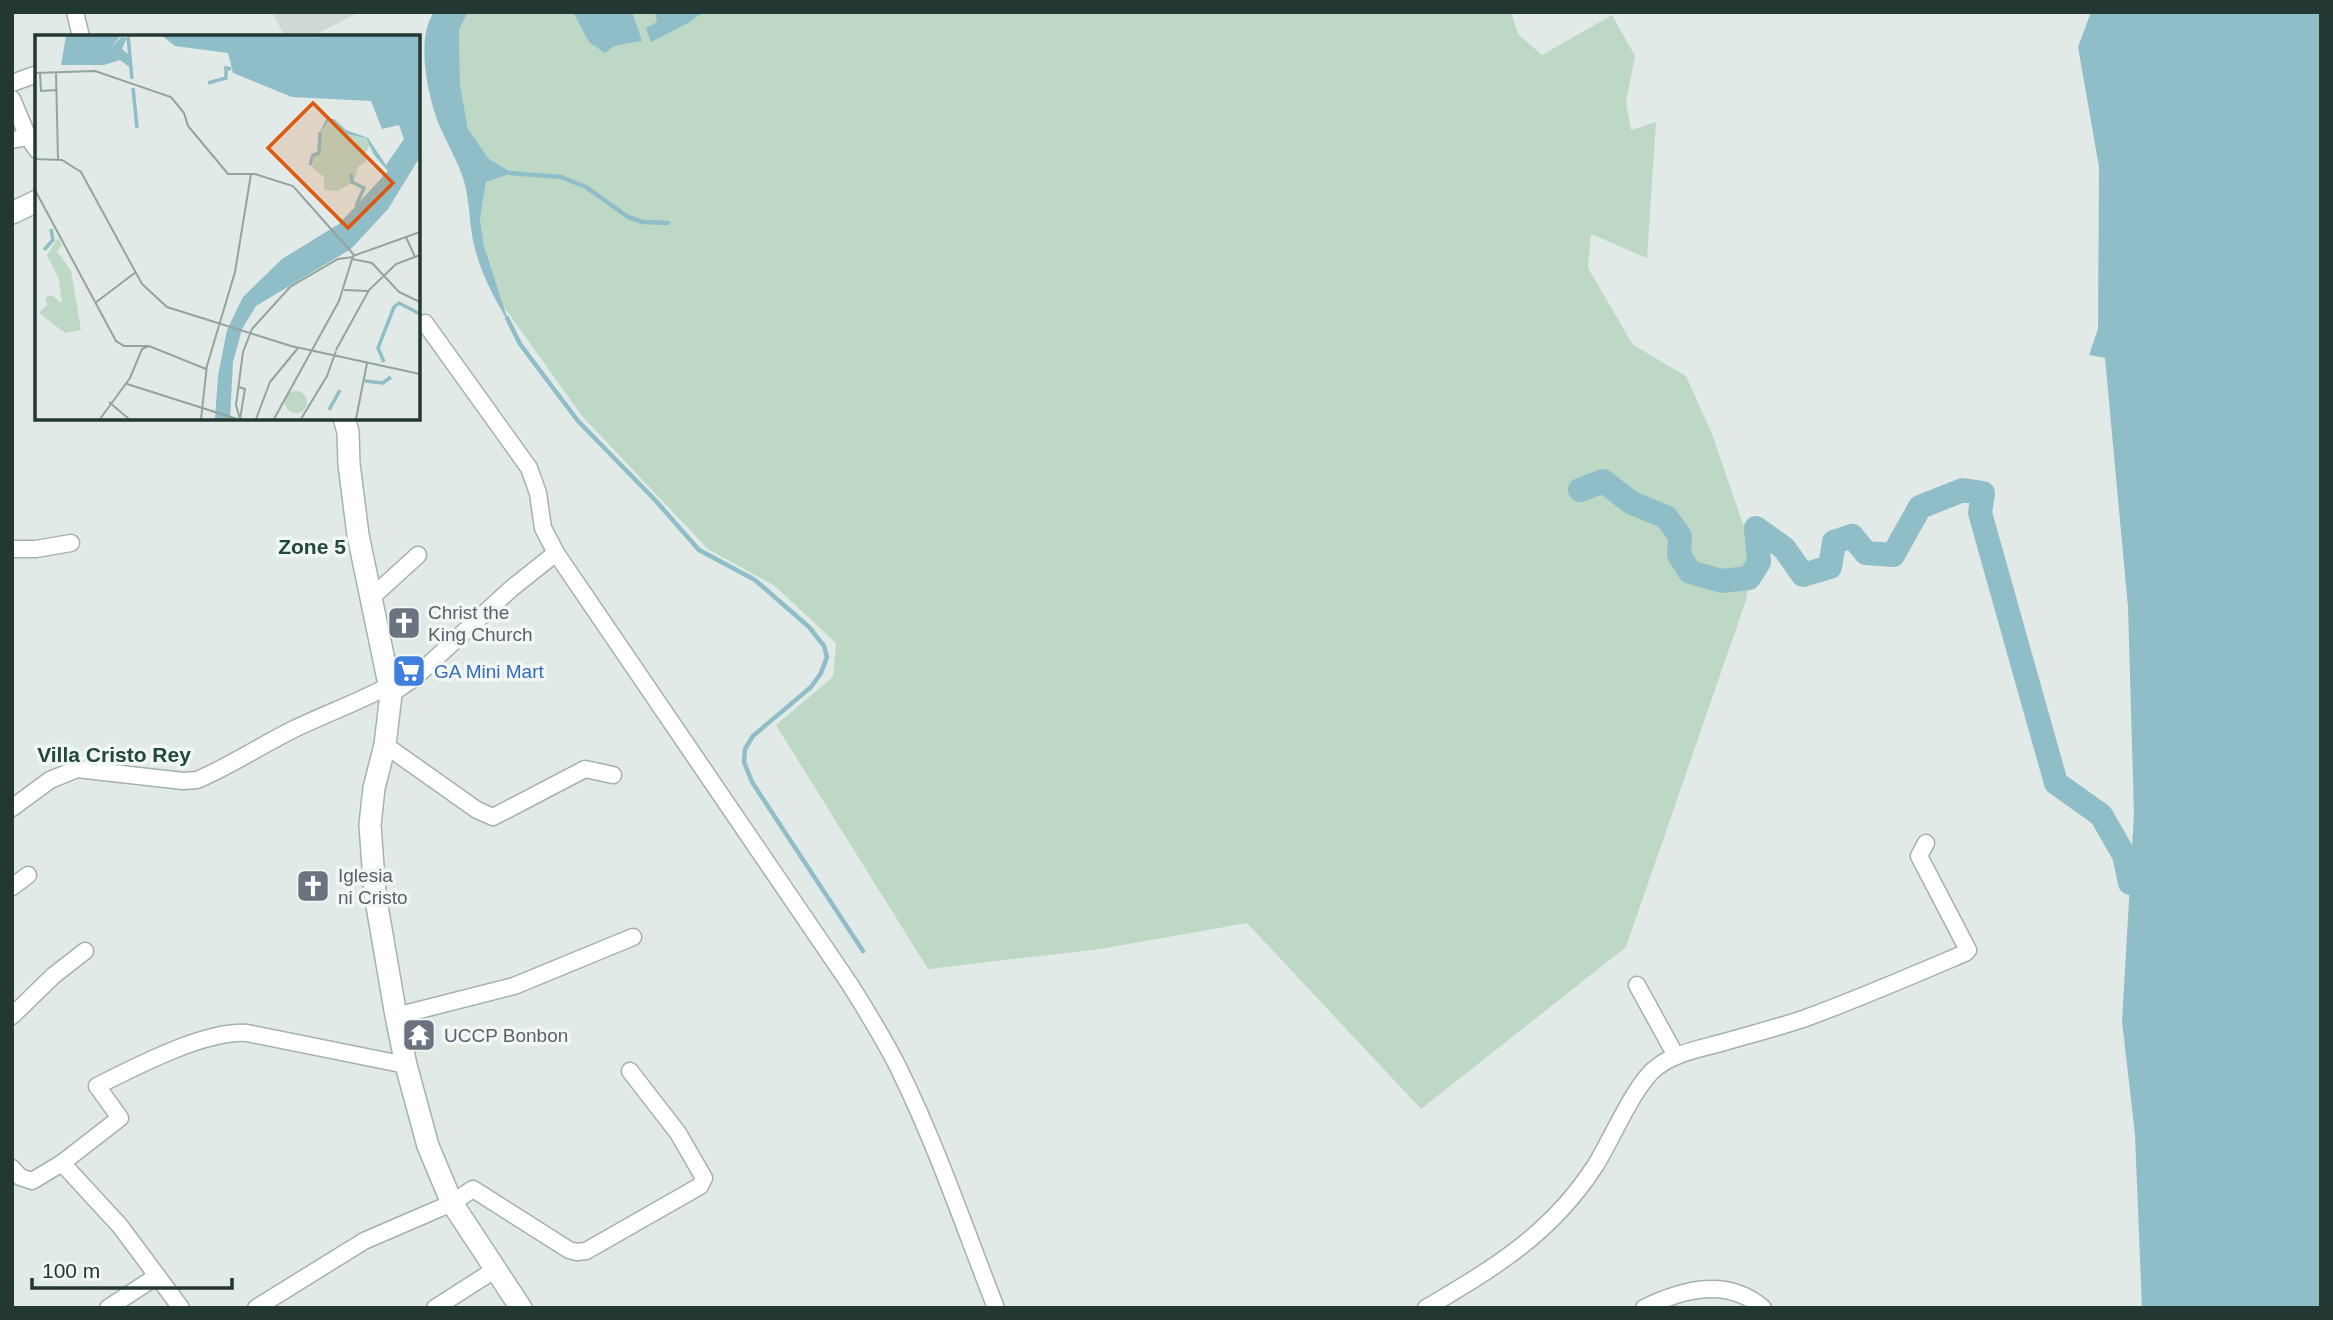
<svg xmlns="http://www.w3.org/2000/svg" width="2333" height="1320" font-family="Arial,sans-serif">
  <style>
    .built { fill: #d0d9d5 }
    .green { fill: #bdd8c5 }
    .water { fill: #90bec8 }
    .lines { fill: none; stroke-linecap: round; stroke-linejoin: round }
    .stream { stroke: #90bec8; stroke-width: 4.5 }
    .river { stroke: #90bec8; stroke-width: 24 }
    .street-casing { stroke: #a5b1ad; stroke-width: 19 }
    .secondary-casing { stroke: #a2b4ae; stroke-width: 24 }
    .street { stroke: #fff; stroke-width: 16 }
    .secondary { stroke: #fff; stroke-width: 21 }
    .labels { text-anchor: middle; stroke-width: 7; stroke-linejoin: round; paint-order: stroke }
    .worship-label { font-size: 19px; fill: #5b616d; stroke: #f1f7f4; text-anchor: start }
    .shop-label { font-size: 19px; fill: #366cbe; stroke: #f1f7f4; text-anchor: start }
    .neighbourhood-label { font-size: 21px; font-weight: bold; fill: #224840; stroke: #f1f7f4 }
    .inset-river { fill: none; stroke: #90bec8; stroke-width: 3.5 }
    .inset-road { fill: none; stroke: #95a39e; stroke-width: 2 }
    .view { fill: #de570e; fill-opacity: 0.15; stroke: #de570e; stroke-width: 3.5 }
    .inset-edge { fill: none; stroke: #243833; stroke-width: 3.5 }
  </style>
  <rect width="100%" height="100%" fill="#e1eae6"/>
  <polygon class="built" points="272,12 360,12 311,37 285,37"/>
  <polygon class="green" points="468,12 1511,12 1518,34 1542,55 1612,15 1635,56 1626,102 1631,130 1656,122 1647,258 1591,234 1588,268 1633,345 1686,376 1712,434 1754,556 1746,600 1626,947 1421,1109 1247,923 1100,949 928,969 776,725 833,677 836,643 775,586 708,549 582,416 504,307 484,246 480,219 486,182 513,173 489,159 468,129 460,84 459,30"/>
  <g class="water">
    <path d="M 434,12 L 468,12 L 459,30 L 460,84 L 468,129 L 489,159 L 513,173 L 486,182 L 480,219 L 484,246 L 509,323 C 494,298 481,274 474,245 C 469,224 470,202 464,181 C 458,162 448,145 440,127 C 428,98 415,39 434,12 Z"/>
    <polygon points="573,12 632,12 642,41 614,46 605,53 589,42"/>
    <polygon points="655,12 703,12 690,22 651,42 646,28 657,22"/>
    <polygon points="2091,12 2321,12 2321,1308 2142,1308 2135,1135 2122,1021 2134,814 2128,607 2105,358 2089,355 2098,329 2099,167 2078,47"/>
  </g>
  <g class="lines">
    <g class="stream">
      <polyline points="510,173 561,177 586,187 628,217 643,222 668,223"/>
      <polyline points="507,318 520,344 578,421 656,501 699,550 755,580 809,627 824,646 827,657 821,673 811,687 753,736 745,749 744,762 752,782 863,951"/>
    </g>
    <polyline class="river" points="1580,490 1603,481 1632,503 1666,517 1680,536 1679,555 1690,572 1722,581 1749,578 1759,562 1756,528 1784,548 1803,575 1830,567 1834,542 1852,536 1866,553 1893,555 1920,507 1963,490 1983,493 1980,513 2056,783 2101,815 2124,855 2130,883"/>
    <defs>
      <g id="street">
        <polyline points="75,12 81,37"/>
        <polyline points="12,83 37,74"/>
        <polyline points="12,99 28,137"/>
        <polyline points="12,140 28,137 37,150"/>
        <path d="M 425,323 L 529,468 L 538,493 L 543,528 L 556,553 L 849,983 C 867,1012 885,1040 900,1071 C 937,1147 965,1229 996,1308"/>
        <polyline points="12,549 36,549 71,543"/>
        <polyline points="372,597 418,555"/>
        <polyline points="391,694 413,679 512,588 556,553"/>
        <polyline points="385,745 477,810 493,817 585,769 613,775"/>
        <path d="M 12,808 L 50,780 L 77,769 L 183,781 L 197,780 C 230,766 260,746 292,730 C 325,714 359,702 390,685"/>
        <polyline points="12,887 28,875"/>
        <polyline points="1637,985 1676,1056"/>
        <polyline points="12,1016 53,976 85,951"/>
        <polyline points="396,1016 514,986 633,937"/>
        <path d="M 62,1163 L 120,1118 L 97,1086 C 135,1067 205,1030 247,1033 L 406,1065"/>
        <polyline points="12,1168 20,1177 32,1181 62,1163 120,1226 181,1308"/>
        <polyline points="108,1308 157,1276"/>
        <polyline points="256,1308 364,1241 452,1203 473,1189 569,1250 577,1252 586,1251 700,1186 704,1178 678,1133 630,1071"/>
        <polyline points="435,1308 496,1269"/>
        <path d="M 1426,1308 C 1494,1268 1551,1234 1595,1166 C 1611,1141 1635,1083 1657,1067 C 1675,1053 1699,1049 1721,1043 C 1748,1035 1776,1028 1803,1019 C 1858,999 1911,976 1965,953 L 1968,950 L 1919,856 L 1926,843"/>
        <path d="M 1644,1308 C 1683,1289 1727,1277 1763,1308"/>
      </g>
      <g id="secondary">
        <polyline points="12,213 37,201"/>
        <polyline points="344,418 348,432 349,464 358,535 391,694 385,745 374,788 370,825 375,894 396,1016 406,1065 428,1146 452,1203 521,1308"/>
      </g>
    </defs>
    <use href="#street" class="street-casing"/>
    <use href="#secondary" class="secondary-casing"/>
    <use href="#street" class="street"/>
    <use href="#secondary" class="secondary"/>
  </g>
  <defs>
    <symbol id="church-square" viewBox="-11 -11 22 22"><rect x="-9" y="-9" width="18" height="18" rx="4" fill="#6b7280" stroke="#f1f7f4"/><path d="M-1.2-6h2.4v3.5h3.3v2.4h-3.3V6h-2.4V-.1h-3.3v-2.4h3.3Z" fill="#fff"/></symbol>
    <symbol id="supermarket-square" viewBox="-11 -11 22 22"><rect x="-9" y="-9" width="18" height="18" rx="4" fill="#3f7fe0" stroke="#f1f7f4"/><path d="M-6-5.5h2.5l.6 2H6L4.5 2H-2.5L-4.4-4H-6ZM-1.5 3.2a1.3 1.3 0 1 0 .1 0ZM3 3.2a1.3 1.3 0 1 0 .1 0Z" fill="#fff"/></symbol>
    <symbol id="temple-square" viewBox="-11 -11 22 22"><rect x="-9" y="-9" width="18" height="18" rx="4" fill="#6b7280" stroke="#f1f7f4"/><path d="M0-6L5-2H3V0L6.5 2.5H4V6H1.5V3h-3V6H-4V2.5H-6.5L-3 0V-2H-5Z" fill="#fff"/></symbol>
  </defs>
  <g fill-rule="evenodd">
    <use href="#church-square" x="385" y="604" width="38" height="38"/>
    <use href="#supermarket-square" x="390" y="652" width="38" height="38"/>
    <use href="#church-square" x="294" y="867" width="38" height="38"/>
    <use href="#temple-square" x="400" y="1016" width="38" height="38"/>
  </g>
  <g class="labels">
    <g class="worship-label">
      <text x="428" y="619">Christ the<tspan x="428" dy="22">King Church</tspan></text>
      <text x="338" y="882">Iglesia<tspan x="338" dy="22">ni Cristo</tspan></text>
      <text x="444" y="1042">UCCP Bonbon</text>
    </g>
    <g class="shop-label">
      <text x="434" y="678">GA Mini Mart</text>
    </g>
    <g class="neighbourhood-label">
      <text x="312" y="554">Zone 5</text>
      <text x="114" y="762">Villa Cristo Rey</text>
    </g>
  </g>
  <g transform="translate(35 35)">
    <rect width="385" height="385" fill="#e1eae6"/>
    <path d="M 293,85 L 312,99 L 329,101 L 335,110 L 329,121 L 332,126 L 323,132 L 319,147 L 302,156 L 289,155 L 289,142 L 277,133 L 280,119 L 285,119 L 285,96 ZM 23,203 L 27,210 L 22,216 L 36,236 L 46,295 L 30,298 L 4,278 L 12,270 L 10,263 L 16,260 L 27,268 L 24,244 L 12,220 ZM250 367a11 11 0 1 1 22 0a11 11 0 1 1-22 0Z" fill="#bdd8c5"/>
    <path d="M 31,1 L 85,1 L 76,13 L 86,2 L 92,3 L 87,14 L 94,20 L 96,33 L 85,25 L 69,30 L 26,30 ZM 127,1 L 385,1 L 385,122 L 353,174 L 316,214 L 221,271 L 207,294 L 198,327 L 195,384 L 180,384 L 183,341 L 192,295 L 208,262 L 247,224 L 304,189 L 353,136 L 339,120 L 331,103 L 312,99 L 295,84 L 285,97 L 290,86 L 292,84 L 299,84 L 311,95 L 333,103 L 351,130 L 369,104 L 364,90 L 347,94 L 336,66 L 257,62 L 198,38 L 193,18 L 140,11 Z" fill="#90bec8"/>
    <path class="inset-river" d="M 93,1 L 97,44M 173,48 L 191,43 L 191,33 L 196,34M 98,53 L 102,93M 275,130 L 278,120 L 284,118 L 285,97M 316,139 L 317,147 L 329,153 L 321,171M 9,215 L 18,205 L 16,194M 349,327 L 343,313 L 359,272 L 364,268 L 385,279M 330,346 L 348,348 L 356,342M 294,375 L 305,355"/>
    <path class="inset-road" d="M 21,37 L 23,124M 0,38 L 60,36 L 136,62 L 149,78 L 153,91 L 193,139 L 220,139 L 258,151 L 319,220M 5,38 L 6,56 L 22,55M 0,124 L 27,125 L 46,137 L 107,249 L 132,272 L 256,311 L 385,339M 0,155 L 81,306 L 89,311 L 114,311 L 171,334M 371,202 L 380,222M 317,224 L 337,228 L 364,257 L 385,267M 309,255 L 333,256M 60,268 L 101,237M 301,315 L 334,255 L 361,229 L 385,220M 171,334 L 200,237 L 216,139M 92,349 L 202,384M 204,352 L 210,354 L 205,384M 74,367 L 94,384M 65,384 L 95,343 L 107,314 L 114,311M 166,384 L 172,330M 205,384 L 201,370 L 208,317 L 217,294 L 255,252 L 303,224 L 318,222M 221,384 L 235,347 L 263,313M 239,384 L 304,266 L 318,221 L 385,197M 266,384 L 292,341 L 301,316M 321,384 L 332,328"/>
    <path class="view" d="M 278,68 L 358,148 L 313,193 L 233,113 Z"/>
    <rect width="385" height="385" class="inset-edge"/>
  </g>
  <rect width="2333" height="1320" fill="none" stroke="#243833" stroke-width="28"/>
  <path d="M32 1278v10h200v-10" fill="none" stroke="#243833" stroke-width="3.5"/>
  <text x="42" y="1278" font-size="21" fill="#243833" stroke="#f1f7f4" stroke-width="5" paint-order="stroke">100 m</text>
</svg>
